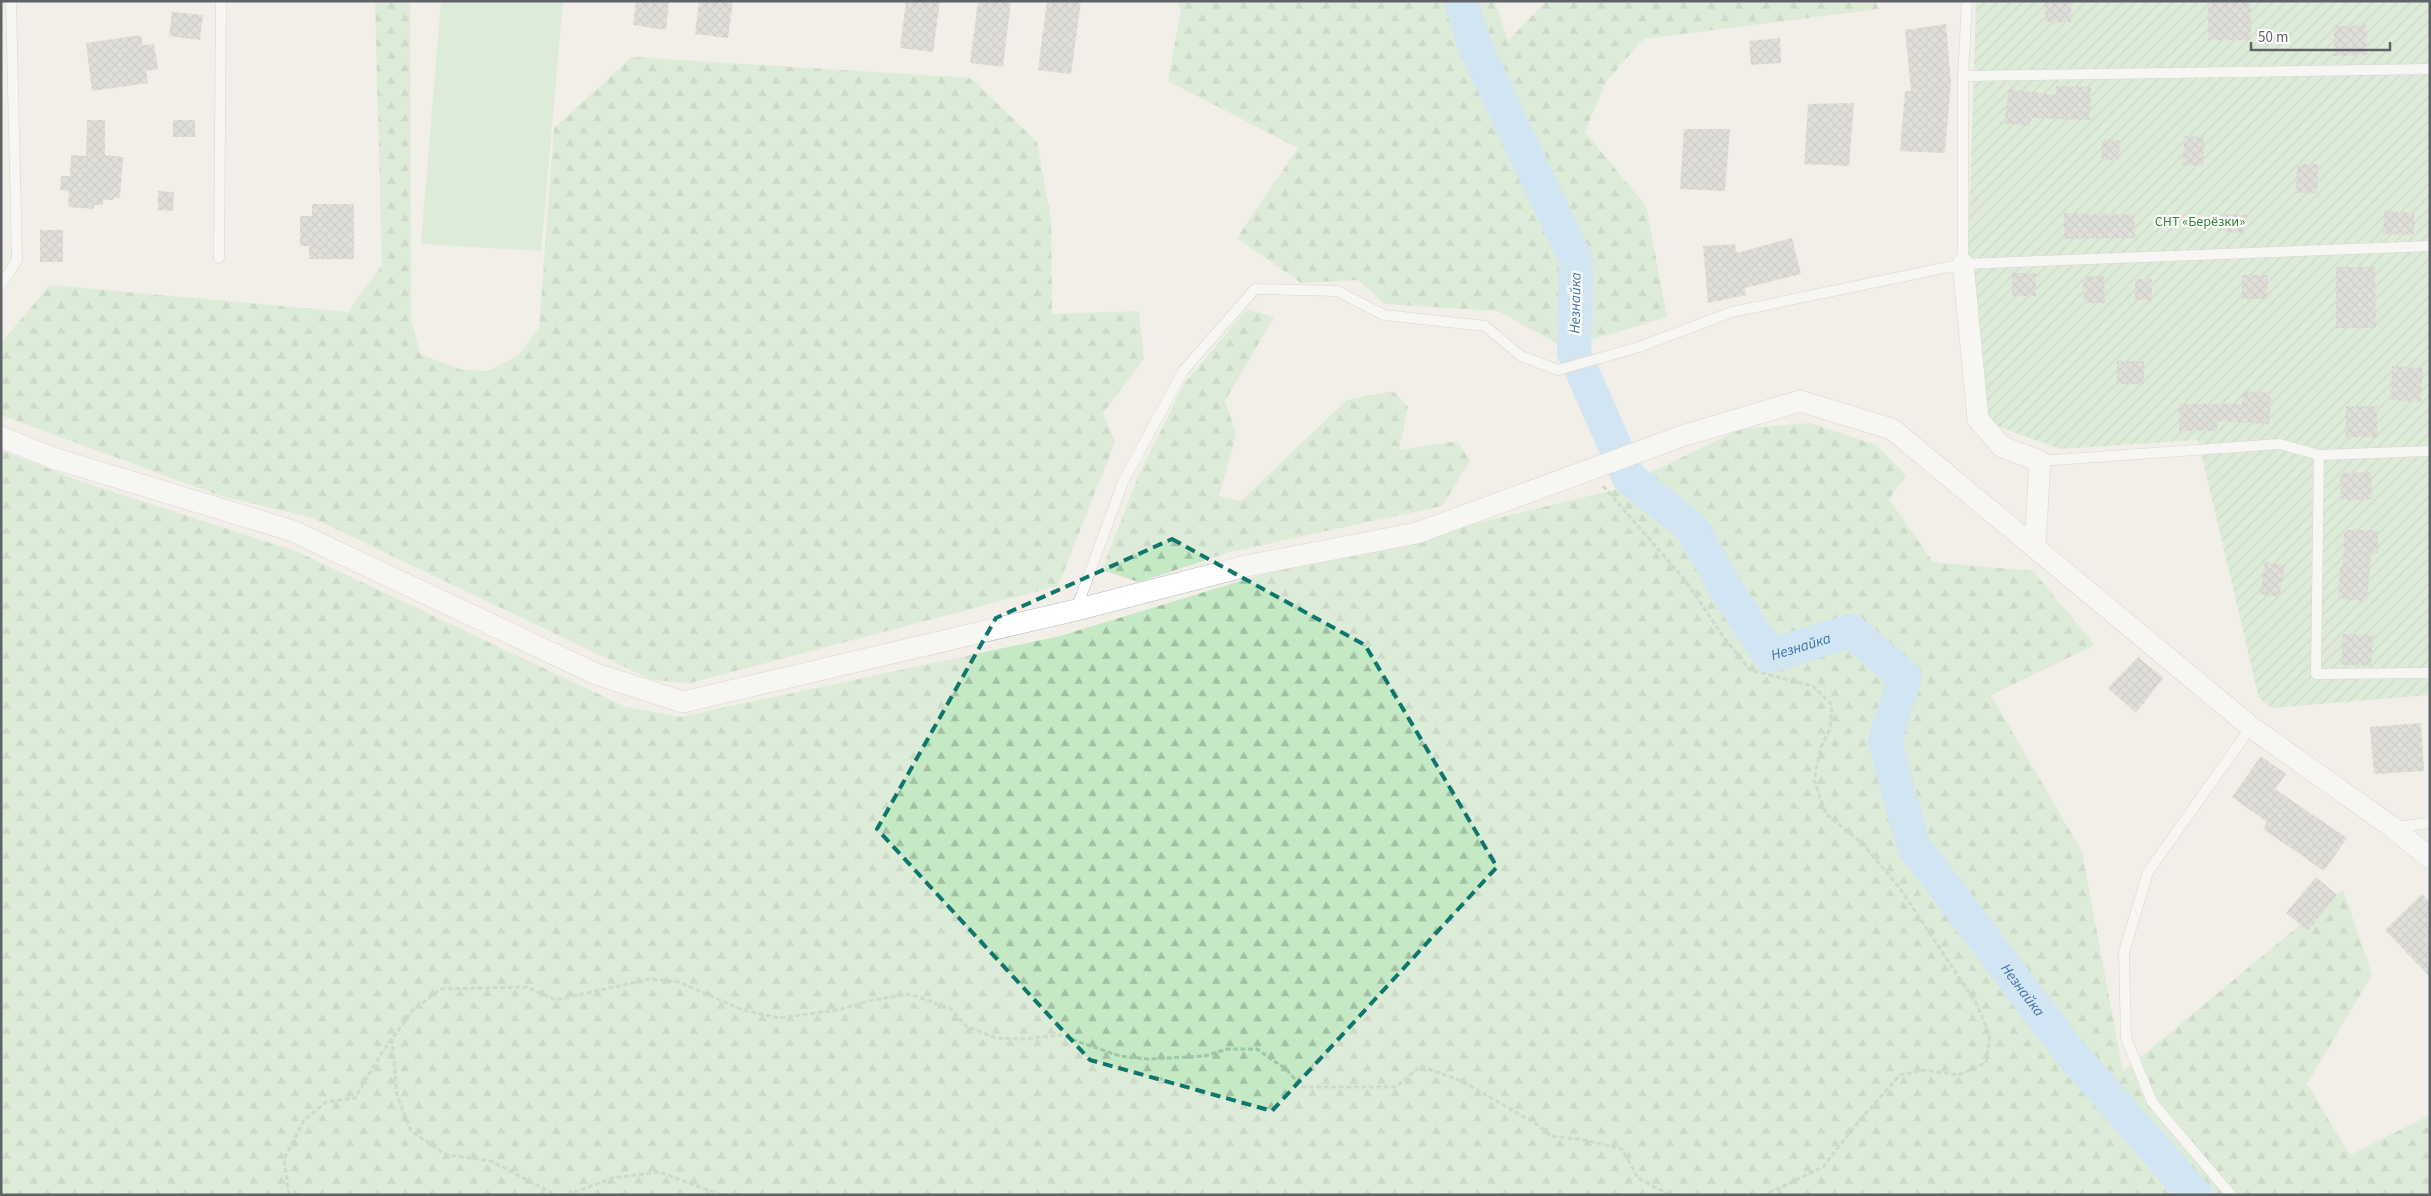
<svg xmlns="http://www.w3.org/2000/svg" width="2431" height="1196" font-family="'Source Sans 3',sans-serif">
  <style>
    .grass { fill: #c5e8c5 }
    .forest { fill: url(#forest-firs) }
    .garden { fill: url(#garden-furrows) }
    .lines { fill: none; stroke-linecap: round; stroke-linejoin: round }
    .river { stroke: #aadaff; stroke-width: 34 }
    .building { fill: url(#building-cross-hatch) }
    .lane-casing { stroke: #b5b8bc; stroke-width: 11 }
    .street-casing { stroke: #b5b8bc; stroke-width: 22 }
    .path { stroke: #9cc7a9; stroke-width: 3; stroke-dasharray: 5 2.5; stroke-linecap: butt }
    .lane { stroke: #fff; stroke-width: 10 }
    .street { stroke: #fff; stroke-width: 21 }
    .marked { fill: none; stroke: #0f766e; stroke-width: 4; stroke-dasharray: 10 6; stroke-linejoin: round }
    .labels { text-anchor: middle; stroke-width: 4.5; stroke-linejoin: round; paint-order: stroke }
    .park-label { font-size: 14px; fill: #348238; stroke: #fff }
    .water-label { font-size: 15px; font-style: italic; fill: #4174aa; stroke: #fff }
  </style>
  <defs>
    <pattern id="forest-firs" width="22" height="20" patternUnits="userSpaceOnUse" patternTransform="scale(1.25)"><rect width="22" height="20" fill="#c5e8c5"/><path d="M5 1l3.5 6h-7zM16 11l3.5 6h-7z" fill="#a3c0a4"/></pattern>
    <pattern id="garden-furrows" width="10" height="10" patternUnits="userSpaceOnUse" patternTransform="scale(1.25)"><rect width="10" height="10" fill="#c5e8c5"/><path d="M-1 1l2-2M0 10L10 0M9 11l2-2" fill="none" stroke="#a3c0a4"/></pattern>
    <pattern id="building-cross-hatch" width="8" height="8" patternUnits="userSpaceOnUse" patternTransform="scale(1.25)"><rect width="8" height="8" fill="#cccac5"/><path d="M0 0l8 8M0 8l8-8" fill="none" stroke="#a9a8a4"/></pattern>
  </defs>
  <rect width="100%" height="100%" fill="#f1efe8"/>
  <polygon class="grass" points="441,1 563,1 541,251 421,244"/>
  <g class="forest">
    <polygon points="375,1 410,1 411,319 420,354 462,370 489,371 518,355 539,328 554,128 632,57 971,78 1037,142 1051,220 1052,314 1139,311 1144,359 1103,413 1115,442 1058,586 690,683 652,680 313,518 218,495 1,415 1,343 50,285 348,312 382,265"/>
    <polygon points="1177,1 1495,1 1508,41 1546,1 1875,1 1879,9 1643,39 1606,82 1585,132 1646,206 1667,317 1565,348 1498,311 1385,304 1358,280 1301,283 1237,238 1298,148 1168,81 1181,10"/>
    <polygon points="1247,309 1274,317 1225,401 1236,434 1219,496 1241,501 1347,400 1393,391 1408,407 1399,450 1457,441 1470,461 1442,506 1230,552 1139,582 1102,570 1137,479 1184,384"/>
    <polygon points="1810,423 1876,445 1906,475 1889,499 1933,562 2033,571 2095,645 1991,695 2082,852 2123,1072 2343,889 2372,975 2307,1084 2350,1155 2430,1115 2430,1195 1,1195 1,450 82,482 296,551 626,707 680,717 1060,636 1260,575 1614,490 1741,429"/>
  </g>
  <polygon class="garden" points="1976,1 2430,1 2430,695 2272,708 2259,698 2198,440 2060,449 1989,423 1968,255"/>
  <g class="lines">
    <path class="river" id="s1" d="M 1461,1 L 1475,46 L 1576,260 L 1574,353 L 1629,478 L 1693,529 L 1729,594 L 1770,656 L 1851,631 L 1905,677 L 1885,741 L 1913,845 L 2069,1051 L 2195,1195"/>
  </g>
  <g class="building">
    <polygon points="636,1 669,1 666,30 633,25"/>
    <polygon points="699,1 733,1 728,38 695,34"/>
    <polygon points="906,1 940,1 933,52 900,48"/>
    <polygon points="978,1 1011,1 1003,67 970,63"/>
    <polygon points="1047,1 1081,1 1071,74 1038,70"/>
    <rect x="2045" y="1" width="26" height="21"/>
    <rect x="2208" y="1" width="43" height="39"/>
    <polygon points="172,12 203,15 200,40 169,36"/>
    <polygon points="1946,24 1951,82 1945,153 1900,151 1905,91 1911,91 1905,30"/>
    <polygon points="2366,25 2367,55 2334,56 2334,26"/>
    <polygon points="141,35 143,45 154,44 158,69 146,71 148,83 92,91 86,43"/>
    <polygon points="1780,38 1781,63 1751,65 1749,41"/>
    <polygon points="2056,86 2091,87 2090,120 2031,118 2030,126 2004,123 2009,89 2056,95"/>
    <polygon points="1854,103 1849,166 1804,164 1808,104"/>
    <polygon points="87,120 105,120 105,155 123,157 120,198 114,197 114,200 103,200 103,205 94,205 94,209 68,207 69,191 60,190 61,176 70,176 71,155 86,156"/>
    <rect x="173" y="120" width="22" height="17"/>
    <polygon points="1684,129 1730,129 1725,191 1680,189"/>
    <polygon points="2184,136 2204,137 2203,166 2183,165"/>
    <polygon points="2103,139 2120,140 2119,160 2101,159"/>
    <polygon points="2297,164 2318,164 2317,193 2296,193"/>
    <polygon points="158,191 174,192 173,211 158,210"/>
    <polygon points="312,204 354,204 354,259 309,259 309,246 300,246 300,216 312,216"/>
    <polygon points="2384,211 2414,213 2414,235 2383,234"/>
    <polygon points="2064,213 2134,215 2135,238 2064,239"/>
    <polygon points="2225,214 2247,215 2246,233 2224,232"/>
    <rect x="40" y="230" width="23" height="32"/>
    <polygon points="1792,238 1801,274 1745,288 1746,295 1708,303 1703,246 1735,244 1737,253"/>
    <polygon points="2336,267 2375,267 2376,328 2336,328"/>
    <rect x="2012" y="273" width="24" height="23"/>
    <polygon points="2242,275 2268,275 2267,299 2242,299"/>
    <polygon points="2104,276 2105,303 2084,303 2083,277"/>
    <rect x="2135" y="279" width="17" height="21"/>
    <rect x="2117" y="361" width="27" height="23"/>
    <polygon points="2392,366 2423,368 2421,402 2391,400"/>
    <polygon points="2243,391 2271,393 2269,424 2217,421 2217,431 2179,431 2179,404 2242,404"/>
    <rect x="2346" y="406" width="31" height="31"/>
    <polygon points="2371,472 2372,499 2341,500 2340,473"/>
    <polygon points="2344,530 2378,530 2378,553 2371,553 2367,601 2338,599 2340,565 2343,566"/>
    <polygon points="2265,562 2285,565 2279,597 2260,594"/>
    <polygon points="2343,634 2373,635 2371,666 2341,665"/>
    <polygon points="2138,657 2163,678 2136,713 2108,688"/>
    <polygon points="2421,723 2424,771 2374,774 2370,727"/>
    <polygon points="2261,756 2286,774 2275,789 2347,838 2324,871 2263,829 2267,822 2232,797"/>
    <polygon points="2316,877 2337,895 2308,931 2286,913"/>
    <polygon points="2422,894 2430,902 2430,977 2385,930"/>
  </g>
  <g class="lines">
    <defs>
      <g id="lane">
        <polyline points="1963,76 2430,69"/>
        <polyline points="219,258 221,1"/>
        <polyline points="1963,264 1963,76 1967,1"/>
        <polyline points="1,285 17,260 11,1"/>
        <polyline points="2319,455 2316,674 2430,673"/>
        <polyline points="2040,461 2280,444 2319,455 2430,451"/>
        <polyline points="1076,610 1123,482 1183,371 1255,289 1337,291 1384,315 1485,326 1521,356 1558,370 1639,347 1732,312 1963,264 2430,246"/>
        <polyline points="2393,827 2430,823"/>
        <polyline points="2231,1195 2152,1102 2126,1038 2124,952 2148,872 2251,727"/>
      </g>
      <g id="street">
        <polyline points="1963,264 1978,419 2002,447 2040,461 2035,547"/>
        <polyline points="1,437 53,458 293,531 596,674 683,702 1076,610 1246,566 1417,533 1682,436 1800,401 1892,429 2251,727 2392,827 2430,858"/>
      </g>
    </defs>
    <use href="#lane" class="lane-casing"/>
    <use href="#street" class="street-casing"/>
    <g class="path">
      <polyline points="1603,486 1685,580 1725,639 1750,670 1813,686 1832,705 1830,728 1821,747 1814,780 1826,814 1861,842 1899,887 1976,1003 1990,1035 1986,1063 1958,1075 1925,1070 1900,1075 1859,1121 1823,1167 1765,1195"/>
      <polyline points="392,1039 397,1095 411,1131 447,1155 491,1161 556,1195"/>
      <polyline points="289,1195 284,1159 304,1120 326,1102 355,1098 381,1054 412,1011 441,989 527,987 556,1000 649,979 679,982 743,1010 779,1018 837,1010 873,1000 910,994 951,1009 966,1026 996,1038 1023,1039 1059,1035 1120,1056 1148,1059 1205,1056 1227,1049 1257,1049 1287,1070 1302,1087 1396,1087 1420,1066 1462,1081 1538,1125 1551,1136 1585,1140 1622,1149 1638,1178 1670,1195"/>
      <polyline points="567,1195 613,1178 659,1172 722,1195"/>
    </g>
    <use href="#lane" class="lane"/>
    <use href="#street" class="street"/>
  </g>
  <path d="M0 0H2431V1196H0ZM 1172,539 L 1365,645 L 1497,867 L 1272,1111 L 1090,1060 L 877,829 L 996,618 Z" fill="#f1efe8" fill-opacity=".55" fill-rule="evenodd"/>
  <path class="marked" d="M 1172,539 L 1365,645 L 1497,867 L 1272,1111 L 1090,1060 L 877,829 L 996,618 Z"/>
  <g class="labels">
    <g class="park-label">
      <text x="2200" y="226">СНТ «Берёзки»</text>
    </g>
    <g class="water-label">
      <text transform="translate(1575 303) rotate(-89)" y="5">Незнайка</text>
      <text dy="5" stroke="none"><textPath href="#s1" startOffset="776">Незнайка</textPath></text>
      <text dy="5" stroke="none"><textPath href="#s1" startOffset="1256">Незнайка</textPath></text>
    </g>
  </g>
  <rect width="2431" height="1196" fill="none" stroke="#5f6368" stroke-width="5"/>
  <path d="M2251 42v8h139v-8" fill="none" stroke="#5f6368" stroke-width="2.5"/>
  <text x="2258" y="42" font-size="15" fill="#5f6368" stroke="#ffffff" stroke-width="4" paint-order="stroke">50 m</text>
</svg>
